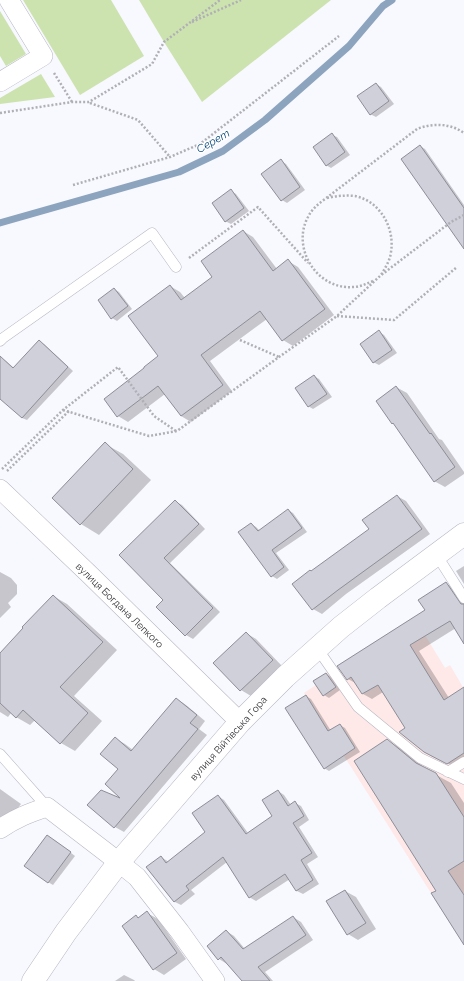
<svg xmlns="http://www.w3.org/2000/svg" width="464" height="981" font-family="Raleway,sans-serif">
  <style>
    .industrial { fill: #fee9e8 }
    .green { fill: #cde3af }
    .shadow { fill: #0003 }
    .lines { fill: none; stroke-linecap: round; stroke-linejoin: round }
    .stream { stroke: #8ca4bd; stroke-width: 7 }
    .building { fill: #d0d0db; stroke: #8e8e98 }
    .service-casing { stroke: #b7b7c2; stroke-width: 11 }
    .minor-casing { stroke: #b7b7c2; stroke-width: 20 }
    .tertiary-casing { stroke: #b7b7c2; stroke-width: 23 }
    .path { stroke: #afafb5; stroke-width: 2.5; stroke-dasharray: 2 2; stroke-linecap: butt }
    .service { stroke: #fff; stroke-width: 10 }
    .minor { stroke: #fff; stroke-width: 19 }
    .tertiary { stroke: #fff; stroke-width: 22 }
    .labels { text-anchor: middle; stroke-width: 3; stroke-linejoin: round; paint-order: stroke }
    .street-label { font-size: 10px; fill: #343438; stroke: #fff }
    .water-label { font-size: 11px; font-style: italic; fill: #08497c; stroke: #fff }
  </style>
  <rect width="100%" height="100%" fill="#f8f8ff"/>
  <polygon class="industrial" points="414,617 445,668 450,665 464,689 464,945 304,693 316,685 313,681"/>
  <g class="green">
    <polygon points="23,0 111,0 144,56 80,95"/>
    <polygon points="139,0 331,0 202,102 164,42"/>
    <polygon points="0,11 26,54 6,66 0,56"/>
    <polygon points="41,74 55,97 0,104 0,98"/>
  </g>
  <g class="shadow">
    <polygon points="376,84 381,87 394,104 376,117 370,114"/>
    <polygon points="332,135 337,137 350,155 331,168 326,165"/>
    <polygon points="420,146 425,149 464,205 464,247"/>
    <polygon points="281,161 286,164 305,190 287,203 282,200"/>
    <polygon points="231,191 236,194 249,211 231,224 225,221"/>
    <polygon points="243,231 253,237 277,269 288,261 298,267 334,315 293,346 283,340 267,319 210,361 232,391 191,422 181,416 165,394 128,422 118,416 160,356 170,286 180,292 185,298 214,277"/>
    <polygon points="114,289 119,292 132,309 117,321 112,318"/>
    <polygon points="379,332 384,335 397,353 379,365 373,362"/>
    <polygon points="39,342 44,344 73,371 27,420 22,418 0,398 0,359 1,358 6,361 14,368"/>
    <polygon points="314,376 319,379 332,397 313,409 308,406"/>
    <polygon points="396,387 407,393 439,439 442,440 464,472 464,474 445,487 434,481 394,424 393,423"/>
    <polygon points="105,444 123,454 151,480 99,535 81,524 53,498"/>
    <polygon points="397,496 406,501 430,534 346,594 322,614 313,609 312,572 371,530"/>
    <polygon points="175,501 182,505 205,529 170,563 220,612 193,639 186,635 165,600 120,555"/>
    <polygon points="288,510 293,513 307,532 276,553 289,570 277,579 272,576 251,524 256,527 260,531"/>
    <polygon points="464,566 464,584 456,571"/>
    <polygon points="0,572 11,578 17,585 17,594 8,603 11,607 0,618"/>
    <polygon points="446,583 455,589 464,602 464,623 419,651 449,698 464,689 464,764 457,768 424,752 406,728 383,692 372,699 363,694 357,684 348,679 426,611"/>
    <polygon points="53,596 67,604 117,650 74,696 102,721 75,751 61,743 35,720 30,725 16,717 11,713 8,717 0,712 0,654"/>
    <polygon points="246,633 256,639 282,666 251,696 241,690"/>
    <polygon points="326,674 331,677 340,690 329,698 324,695"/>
    <polygon points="306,696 311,699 331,731 340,725 345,728 360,752 329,771 324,768"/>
    <polygon points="177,699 186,705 205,721 199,729 207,735 124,832 115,827 124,801 115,738 125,744 133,750"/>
    <polygon points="387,740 402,749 427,770 451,783 464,803 464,943 437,891"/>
    <polygon points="0,789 21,804 0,832"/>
    <polygon points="278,791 284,795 291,805 295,803 301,806 309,820 299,827 318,857 307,864 319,884 303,894 297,891 290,879 256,901 249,897 227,862 191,890 195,894 181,905 175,902 147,868 161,857 169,862 207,832 218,796 224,800 248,833 274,816"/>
    <polygon points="53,839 75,856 53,885 48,882"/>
    <polygon points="345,891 356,897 376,929 358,940 348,934"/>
    <polygon points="147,913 158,919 186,959 164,975 154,969 136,917 139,918"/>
    <polygon points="293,917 301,922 313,940 265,972 273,981 243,981 227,964 219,959 226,931 234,936 245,949"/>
    <polygon points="124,975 134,980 135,981 115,981"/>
  </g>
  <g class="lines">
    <polyline class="stream" points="0,223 179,172 223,151 265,120 349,46 383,6 392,0"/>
  </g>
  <g class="building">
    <polygon points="376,83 389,101 370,115 357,96"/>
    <polygon points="332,133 345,152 326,166 313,147"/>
    <polygon points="420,145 464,208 464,249 401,159"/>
    <polygon points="281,159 300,187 281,201 261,174"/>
    <polygon points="231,189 244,208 225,222 212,203"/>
    <polygon points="243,230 273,271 288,259 325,309 282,341 260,311 201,355 223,385 181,416 158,386 117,417 104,399 144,368 144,367 158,356 128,316 170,285 181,300 212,277 201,261"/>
    <polygon points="114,288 128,306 111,319 98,300"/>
    <polygon points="379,330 392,350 373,363 360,344"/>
    <polygon points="39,340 68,367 22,418 0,399 0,356 13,368"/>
    <polygon points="314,375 327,394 308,407 295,388"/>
    <polygon points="396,386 430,434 431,433 455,467 434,482 393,423 392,424 376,401"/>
    <polygon points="105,442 133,469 80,525 52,498"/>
    <polygon points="397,495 422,529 338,590 312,610 292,584 310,570 311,571 369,529 362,520"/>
    <polygon points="175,500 199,524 164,558 213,608 185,636 156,607 163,600 119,555"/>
    <polygon points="288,509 302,528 272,550 284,567 271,577 238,532 251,523 258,531"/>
    <polygon points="446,582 459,601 461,604 464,604 464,644 450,621 410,645 444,700 464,687 464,753 447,764 424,752 399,732 405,728 378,685 362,694 351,677 347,680 337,666 425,610 418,600"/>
    <polygon points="53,595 103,642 60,687 88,713 60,744 23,710 16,718 0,703 0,653 23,628 22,627"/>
    <polygon points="246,632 273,660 240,691 213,663"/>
    <polygon points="326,673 336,687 323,696 313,681"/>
    <polygon points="306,695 328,731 340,724 355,748 324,769 285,708"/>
    <polygon points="176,698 197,715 190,723 198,729 114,828 87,805 101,790 120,798 105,784 118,769 100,754 115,737 131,751"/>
    <polygon points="387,739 416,763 436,773 464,817 464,861 448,871 464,895 464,945 431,893 436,891 354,761"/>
    <polygon points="278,790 288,806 295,801 304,816 293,823 312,853 301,860 313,880 296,891 285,874 249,898 223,857 186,886 189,890 174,902 146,867 161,856 166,863 205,832 192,813 218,795 246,834 272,816 262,800"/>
    <polygon points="47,835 71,852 48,883 24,866"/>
    <polygon points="345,890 366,923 347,935 326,901"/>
    <polygon points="147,911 177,953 153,970 122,926 136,915 138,918"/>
    <polygon points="293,916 306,935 258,967 270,981 242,981 221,957 218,960 207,946 226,930 243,949"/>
  </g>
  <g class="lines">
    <defs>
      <g id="service">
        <polyline points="0,341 3,338 152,233 176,267"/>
        <polyline points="436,554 464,598"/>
        <polyline points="317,648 358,707 420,758 464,779"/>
        <polyline points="0,754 47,807"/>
        <polyline points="448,772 464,762"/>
      </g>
      <g id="minor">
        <polyline points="0,82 43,56 9,0"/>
        <polyline points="0,489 89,574 240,722"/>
        <path d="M 0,829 C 16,818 29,813 47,807 L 107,853 L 137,877 L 180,932 L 215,981"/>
      </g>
      <polyline id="tertiary" points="33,981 66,932 119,862 240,722 285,677 341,627 378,598 464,534"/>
    </defs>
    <use href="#service" class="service-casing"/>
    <use href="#minor" class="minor-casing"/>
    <use href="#tertiary" class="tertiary-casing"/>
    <g class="path">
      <polyline points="192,22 241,0"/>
      <polyline points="54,73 72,102"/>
      <polyline points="90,103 138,120 170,157"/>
      <polyline points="0,113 72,102 89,102 152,64 164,42 220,0"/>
      <polyline points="73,185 170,157 200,144 339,36"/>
      <path d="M 327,198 C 336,196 345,195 355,196 C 380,201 395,228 391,252 C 390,261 385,268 381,275"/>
      <polyline points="189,258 258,207 308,263"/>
      <path d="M 373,281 C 366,284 360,287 353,287 C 317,290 291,248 308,217 C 312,209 318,204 325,199 L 417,129 C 432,123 450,123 464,133"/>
      <polyline points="337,316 394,320 457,267"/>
      <polyline points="240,340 279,357"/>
      <polyline points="63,410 149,436 177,431 279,357 337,316 380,276 451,222 464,215"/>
      <polyline points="2,469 63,410 118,367 154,416 176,431"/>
      <polyline points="7,471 69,411"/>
    </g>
    <use href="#service" class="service"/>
    <use href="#minor" class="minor"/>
    <use href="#tertiary" class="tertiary"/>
  </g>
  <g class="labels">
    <g class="street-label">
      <text transform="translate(120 605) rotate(44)" y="4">вулиця Богдана Лепкого</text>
      <text transform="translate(228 738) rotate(-48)" y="4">вулиця Війтівська Гора</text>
    </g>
    <g class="water-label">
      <text transform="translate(213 141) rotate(-30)" y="4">Серет</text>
    </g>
  </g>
</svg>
